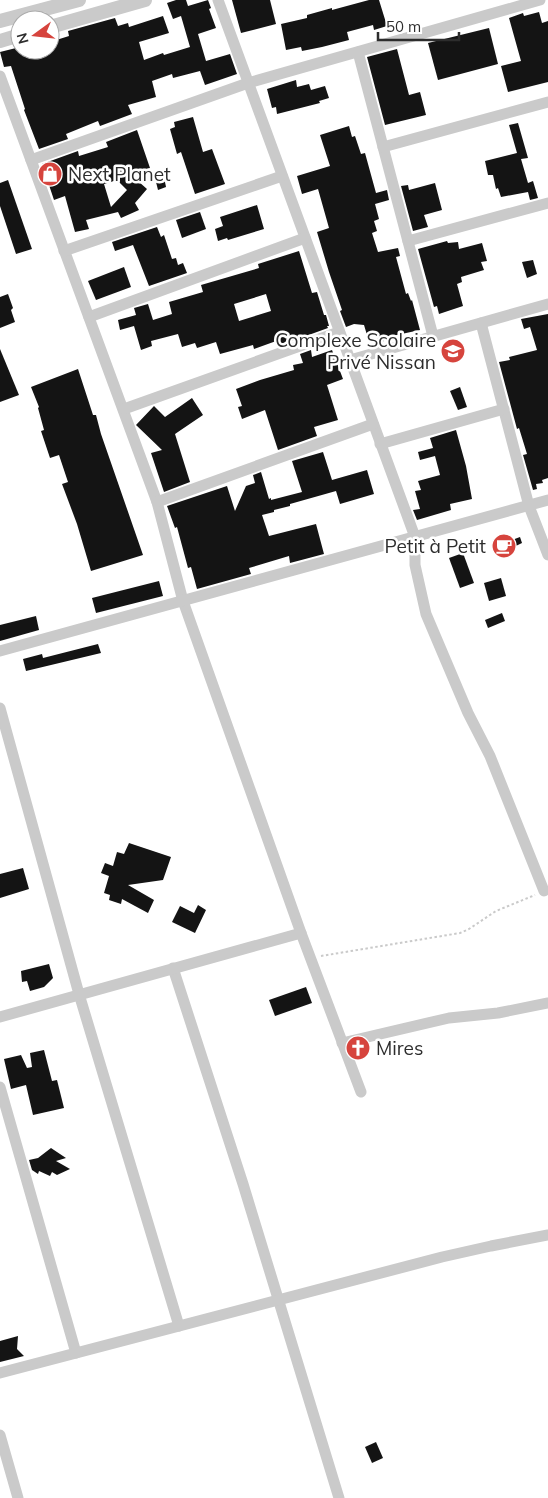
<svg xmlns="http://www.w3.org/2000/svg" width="548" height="1498" font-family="Mulish,sans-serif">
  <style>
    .building { fill: #141414; fill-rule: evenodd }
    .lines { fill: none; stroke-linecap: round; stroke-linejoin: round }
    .path { stroke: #cacaca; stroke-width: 2; stroke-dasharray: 2.5 2.5; stroke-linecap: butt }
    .minor { stroke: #cacaca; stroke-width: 11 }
    .tertiary { stroke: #cacaca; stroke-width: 14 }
    .labels { text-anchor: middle; stroke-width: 5; stroke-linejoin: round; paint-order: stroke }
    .poi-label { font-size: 19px; fill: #2d2d2d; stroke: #fff; text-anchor: start }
  </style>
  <rect width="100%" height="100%" fill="#fff"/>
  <g class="building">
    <polygon points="176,0 186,0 188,6 208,0 211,8 209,9 216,28 198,34 206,61 230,54 237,74 205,85 200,71 173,78 172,74 152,81 156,97 128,105 132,114 100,126 98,121 66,134 68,139 39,149 24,110 25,109 11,66 4,67 0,52 20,47 20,50 50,50 50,42 69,36 68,31 115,18 118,26 128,23 129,27 163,16 169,33 139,42 144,60 163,53 164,55 190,47 181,16 173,19 167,3"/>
    <polygon points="232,0 270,0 276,24 241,33"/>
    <polygon points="369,0 379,0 387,26 374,30 373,25 347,32 349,40 322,47 302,51 301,47 286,50 281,24 307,18 307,15 332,8 332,10"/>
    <polygon points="539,12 542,23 548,21 548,82 508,92 501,66 521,61 509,18 523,13 524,16"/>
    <polygon points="489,28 498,64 438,80 428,43"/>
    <polygon points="397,49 409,95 420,92 426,115 385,125 367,57"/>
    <polygon points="296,80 297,87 309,84 311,90 325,86 329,98 319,101 320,103 277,114 276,107 272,108 267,89"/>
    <polygon points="193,117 203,152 212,149 225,184 195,194 181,152 177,154 170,129 175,127 174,122"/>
    <polygon points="518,123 528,158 521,159 528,183 533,181 538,198 530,200 528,192 501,197 498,188 496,189 493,175 488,175 485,161 517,153 509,125"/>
    <polygon points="349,126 352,137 355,136 361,154 365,153 376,193 387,190 389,200 375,204 379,219 374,221 377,231 372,233 378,252 398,248 400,256 396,257 406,294 408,293 411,301 412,300 420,330 383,338 384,341 370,345 364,325 354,324 346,327 340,311 342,310 329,272 317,232 329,228 318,189 302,194 297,176 330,166 320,135"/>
    <path d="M 137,130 L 150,168 L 130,174 L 147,189 L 135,203 L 139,210 L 121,218 L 118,212 L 86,220 L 89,229 L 75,232 L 65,196 L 54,200 L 42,164 L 78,151 L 79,156 L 108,147 L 106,142 ZM 117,180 L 127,190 L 111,207 L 104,184 Z"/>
    <polygon points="163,172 166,187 158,190 154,174"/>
    <polygon points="8,180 32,249 16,254 0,206 0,183"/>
    <polygon points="435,183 442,210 424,215 428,227 413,231 401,186 408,185 409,190"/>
    <polygon points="257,205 264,229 228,240 227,238 218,241 215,229 223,226 220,217"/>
    <polygon points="200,212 206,229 182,238 176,220"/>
    <polygon points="157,227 161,237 164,235 172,259 176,258 178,265 183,263 187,273 149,286 133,245 115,251 112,242"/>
    <polygon points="447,241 448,243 458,242 459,249 482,243 487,261 481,262 484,270 461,277 462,282 457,284 463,306 439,314 437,306 434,307 418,249"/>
    <path d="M 299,251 L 312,293 L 317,292 L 324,315 L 326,315 L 329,326 L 327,326 L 328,328 L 281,345 L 279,340 L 254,349 L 253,345 L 220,354 L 216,342 L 197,348 L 195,343 L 182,347 L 178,334 L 151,341 L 152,346 L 141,350 L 134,326 L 120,330 L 118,320 L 136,315 L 134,308 L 148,304 L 153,320 L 172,314 L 169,302 L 203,292 L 201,285 L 259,268 L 258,264 ZM 266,294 L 271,311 L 239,321 L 234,304 Z"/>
    <polygon points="533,260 537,274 527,278 522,262"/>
    <polygon points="124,267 131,287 96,300 88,281"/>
    <polygon points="8,294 13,308 11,310 15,322 0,328 0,297"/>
    <polygon points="548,314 548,478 542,480 543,483 536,484 537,489 533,490 523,455 527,454 519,428 517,429 499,362 510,360 509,357 537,350 530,327 524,329 521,319"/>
    <polygon points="0,349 19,395 0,402"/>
    <polygon points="311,350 312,357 332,350 343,379 327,385 338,420 314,427 317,436 278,450 265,410 242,419 238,407 242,406 236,389 260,380 294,370 293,365 303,363 300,354"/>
    <polygon points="78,369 93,415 96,415 101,434 143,555 91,571 77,524 62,484 68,482 59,455 50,458 41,431 44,430 38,408 39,407 31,387"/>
    <polygon points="460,387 467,407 458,410 450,391"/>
    <polygon points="192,398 203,415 175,434 190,482 164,492 151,453 162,450 136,425 154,406 165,417"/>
    <polygon points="456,430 466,466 472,499 450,504 451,510 417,520 413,510 420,509 415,491 421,490 418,481 440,475 435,456 420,460 418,452 433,448 430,438"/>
    <polygon points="323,452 332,480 367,470 374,494 340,504 336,491 290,504 290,506 274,510 274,512 262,515 269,536 316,524 324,554 290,563 289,556 249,568 251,574 197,589 191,567 188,568 177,527 175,528 167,506 227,486 235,511 246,486 255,483 253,475 261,472 269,499 271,498 271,500 302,492 292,461"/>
    <polygon points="520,537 522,543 499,554 496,546"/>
    <polygon points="463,553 474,583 460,588 449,558"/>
    <polygon points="501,578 506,596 489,601 484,583"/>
    <polygon points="159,581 163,596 96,613 92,598"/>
    <polygon points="502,613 505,621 488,628 485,620"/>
    <polygon points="36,616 39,630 0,641 0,625"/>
    <polygon points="98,644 101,653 26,671 23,659 42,654 43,658"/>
    <polygon points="129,843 171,857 163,880 128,885 154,900 148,913 122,899 121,904 109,900 110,895 104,893 109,876 101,873 105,863 113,866 117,852 124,854"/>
    <polygon points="23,868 29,889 0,898 0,874"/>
    <polygon points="198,905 206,910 195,933 172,922 180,906 194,913"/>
    <polygon points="49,964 53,978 44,987 30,991 27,981 22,982 21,971"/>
    <polygon points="306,987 312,1003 275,1016 269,1000"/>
    <polygon points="44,1050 52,1081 57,1080 64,1108 33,1115 26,1085 11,1089 4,1059 21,1055 27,1068 32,1067 30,1053"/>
    <polygon points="51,1148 66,1158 56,1161 70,1169 57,1175 52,1172 50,1176 39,1171 38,1174 32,1170 29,1160 38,1158"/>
    <polygon points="18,1336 17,1349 24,1356 0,1362 0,1341"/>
    <polygon points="376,1442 383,1458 372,1463 365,1447"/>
  </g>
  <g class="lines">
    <polyline class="path" points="321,956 460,933 469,929 496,911 535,895"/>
    <g class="minor">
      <polyline points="218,0 415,537 415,565 426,614 468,713 490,756 544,891"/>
      <polyline points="358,52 433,336"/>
      <polyline points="0,76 157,502 183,601 301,933 361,1092"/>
      <polyline points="383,147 548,102"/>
      <polyline points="31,160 248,83 540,0"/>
      <polyline points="408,241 548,203"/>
      <polyline points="64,251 282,176"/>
      <polyline points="89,317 305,238"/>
      <polyline points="481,323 529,506 548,555"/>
      <polyline points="350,360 548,304"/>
      <polyline points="124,409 339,332"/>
      <polyline points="380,444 504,409"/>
      <polyline points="157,502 373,424"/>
      <polyline points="0,651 548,500"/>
      <polyline points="0,708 79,994 179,1326"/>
      <polyline points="173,968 243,1184 339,1498"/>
      <polyline points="0,1017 301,933"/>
      <polyline points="342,1043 449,1018 498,1013 548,1003"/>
      <polyline points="0,1087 76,1353"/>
      <polyline points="0,1373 442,1257 491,1246 548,1235"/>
      <polyline points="0,1435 18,1498"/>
    </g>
    <g class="tertiary">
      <polyline points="0,21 79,0"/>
      <polyline points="50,27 145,0"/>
      <polyline points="0,41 20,35"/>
    </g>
  </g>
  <defs>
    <symbol id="shop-disc" viewBox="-11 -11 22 22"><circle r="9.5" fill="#d6443d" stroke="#fff"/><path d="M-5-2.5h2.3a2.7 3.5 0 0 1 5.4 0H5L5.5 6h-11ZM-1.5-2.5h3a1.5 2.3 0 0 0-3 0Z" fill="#fff"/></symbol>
    <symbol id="school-disc" viewBox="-11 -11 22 22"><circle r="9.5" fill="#d6443d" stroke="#fff"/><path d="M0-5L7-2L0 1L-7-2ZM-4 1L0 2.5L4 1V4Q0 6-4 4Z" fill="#fff"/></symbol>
    <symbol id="cafe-disc" viewBox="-11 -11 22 22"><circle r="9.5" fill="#d6443d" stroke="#fff"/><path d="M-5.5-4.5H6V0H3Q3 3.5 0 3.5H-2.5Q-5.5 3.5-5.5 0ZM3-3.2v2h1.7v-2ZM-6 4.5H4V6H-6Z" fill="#fff"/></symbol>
    <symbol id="church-disc" viewBox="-11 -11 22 22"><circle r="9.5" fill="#d6443d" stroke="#fff"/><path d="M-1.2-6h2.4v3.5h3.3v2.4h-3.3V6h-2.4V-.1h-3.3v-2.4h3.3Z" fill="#fff"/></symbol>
  </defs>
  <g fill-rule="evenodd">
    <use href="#shop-disc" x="36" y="160" width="28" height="28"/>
    <use href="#school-disc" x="439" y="337" width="28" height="28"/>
    <use href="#cafe-disc" x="490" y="532" width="28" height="28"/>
    <use href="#church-disc" x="344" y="1034" width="28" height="28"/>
  </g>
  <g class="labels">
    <g class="poi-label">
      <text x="68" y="181">Next Planet</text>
      <text x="436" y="347" text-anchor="end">Complexe Scolaire<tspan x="436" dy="22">Privé Nissan</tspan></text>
      <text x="486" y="553" text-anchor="end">Petit à Petit</text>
      <text x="376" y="1055">Mires</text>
    </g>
  </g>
  <g transform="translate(35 35) rotate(255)"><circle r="24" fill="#ffffff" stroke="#ababab"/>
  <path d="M0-4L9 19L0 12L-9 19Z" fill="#d6443d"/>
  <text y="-8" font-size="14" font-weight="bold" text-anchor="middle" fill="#2d2d2d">N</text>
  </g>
  <path d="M378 32v8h81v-8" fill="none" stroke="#2d2d2d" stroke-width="2.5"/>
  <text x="386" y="32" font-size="15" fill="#2d2d2d" stroke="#ffffff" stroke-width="4" paint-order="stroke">50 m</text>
</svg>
